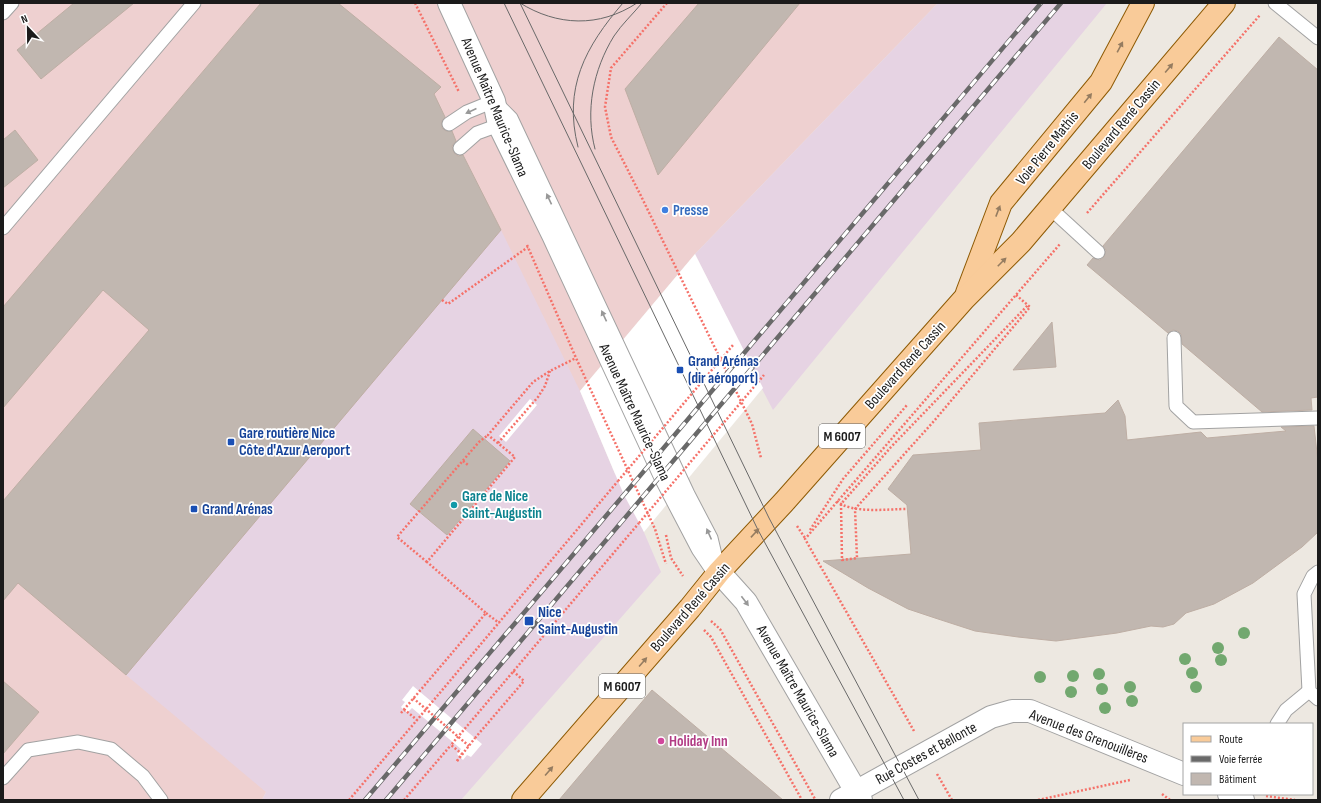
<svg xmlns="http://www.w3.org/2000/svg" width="1321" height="803" font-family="'Sofia Sans Condensed',sans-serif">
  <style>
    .commercial { fill: #eed0d0 }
    .industrial { fill: #e6d3e3 }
    .pier { fill: #fff }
    .building { fill: #c1b7b0; stroke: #beaea4 }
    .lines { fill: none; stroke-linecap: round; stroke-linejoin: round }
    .service-casing { stroke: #a2a2a2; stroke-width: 15 }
    .minor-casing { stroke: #a2a2a2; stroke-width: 24 }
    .primary-casing { stroke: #8e5a04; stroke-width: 24 }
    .path { stroke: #f57169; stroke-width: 2.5; stroke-dasharray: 2 2; stroke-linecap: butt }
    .service { stroke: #fff; stroke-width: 13 }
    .minor { stroke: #fff; stroke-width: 22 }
    .primary { stroke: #f9cb99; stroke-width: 22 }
    .tram { stroke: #696969; stroke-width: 1 }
    .rail-casing { stroke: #696969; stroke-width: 4.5 }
    .rail { stroke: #fff; stroke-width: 3; stroke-dasharray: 9; stroke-linecap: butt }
    .path-bridge { stroke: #f57169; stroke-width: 2.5; stroke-dasharray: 2 2; stroke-linecap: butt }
    .tree { fill: #72a86f }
    .oneway { fill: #957c60 }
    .oneway2 { fill: #989898 }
    .shop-dot { fill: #3f7fe0; stroke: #fff; stroke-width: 1.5 }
    .transit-dot { fill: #1a4fb4; stroke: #fff; stroke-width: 1.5 }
    .culture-dot { fill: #0f9aa8; stroke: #fff; stroke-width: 1.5 }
    .hotel-dot { fill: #d1479c; stroke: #fff; stroke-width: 1.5 }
    .labels { text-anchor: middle; stroke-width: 3.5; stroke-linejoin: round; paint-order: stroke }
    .shield { fill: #fff; stroke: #5f5f5f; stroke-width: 1 }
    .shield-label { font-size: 14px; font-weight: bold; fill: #1b1b1b }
    .street-label { font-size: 15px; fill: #1b1b1b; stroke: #fff }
    .shop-label { font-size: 15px; font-weight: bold; fill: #366cbe; stroke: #fff; text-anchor: start }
    .transit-label { font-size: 15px; font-weight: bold; fill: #164399; stroke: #fff; text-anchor: start }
    .culture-label { font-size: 15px; font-weight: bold; fill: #0d838f; stroke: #fff; text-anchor: start }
    .hotel-label { font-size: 15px; font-weight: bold; fill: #b23c85; stroke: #fff; text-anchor: start }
  </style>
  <rect width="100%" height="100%" fill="#ede8e1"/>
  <polygon class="commercial" points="3,3 938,3 695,254 580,391 266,792 262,800 3,800"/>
  <polygon class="industrial" points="938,3 1107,3 773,410 762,389 643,530 661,572 461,800 262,800 266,792 126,675 501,230 580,391 615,474 735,334 695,254"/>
  <g class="pier">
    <polygon points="695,254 763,388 644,532 624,495 580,391"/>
    <polygon points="530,399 537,405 506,442 499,436"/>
    <polygon points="413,686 482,744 471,757 467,755 463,760 457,754 461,749 412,708 407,713 401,707 405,702 402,700"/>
  </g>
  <g class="building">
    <polygon points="74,3 134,3 41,79 17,50"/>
    <polygon points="261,3 338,3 441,87 434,94 445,117 442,121 442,128 446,131 452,131 456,141 452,146 454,153 458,156 463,155 501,230 126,675 18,583 3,601 3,501 149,330 103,290 3,408 3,307"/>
    <polygon points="699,3 800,3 658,175 625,89"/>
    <polygon points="1279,37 1318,70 1318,397 1311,398 1312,410 1262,412 1182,344 1181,334 1178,331 1173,330 1168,333 1087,265 1093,258 1100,260 1104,257 1106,250 1103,246"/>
    <polygon points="15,130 38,160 3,188 3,140"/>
    <polygon points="1052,322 1056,367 1013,370"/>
    <polygon points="1118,400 1125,416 1127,440 1201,432 1207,438 1286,431 1281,427 1314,426 1318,462 1318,532 1302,547 1253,583 1214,604 1186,613 1174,624 1163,627 1151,626 1117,633 1056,641 1018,637 975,631 935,618 908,609 868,588 823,561 911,554 907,505 888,489 913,455 981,450 979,423 1105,413"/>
    <polygon points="473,429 510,461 447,535 410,504"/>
    <polygon points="3,681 39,712 3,754"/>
    <polygon points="652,690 783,800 559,800"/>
  </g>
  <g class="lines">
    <defs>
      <g id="service">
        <polyline points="1275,3 1318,38"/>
        <polyline points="3,13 12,3"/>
        <polyline points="449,124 467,112 494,101 511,118 688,494 711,538 716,559"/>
        <polyline points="460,148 477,133 499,125"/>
        <polyline points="1050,208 1098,252"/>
        <polyline points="3,228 194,3"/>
        <polyline points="1174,338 1176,406 1193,422 1318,418"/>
        <polyline points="1318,572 1313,576 1304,594 1309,691 1318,699"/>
        <polyline points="1277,724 1286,710 1309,691"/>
        <polyline points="3,778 28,750 78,742 111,749 143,776 161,800"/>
      </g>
      <g id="minor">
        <polyline points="449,3 494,101 499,125 553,235 666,478 702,547 719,572 746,602 861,800"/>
        <polyline points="1229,794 1243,800"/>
        <polyline points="841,800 991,717 1012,711 1030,711 1184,774"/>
      </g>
      <g id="primary">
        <polyline points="967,293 1001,203 1101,82 1143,3"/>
        <polyline points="523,800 690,608 719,572 784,502 964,299 1021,242 1224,3"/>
      </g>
    </defs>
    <use href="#service" class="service-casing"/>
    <use href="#minor" class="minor-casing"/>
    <use href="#primary" class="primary-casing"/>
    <g class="path">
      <polyline points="415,3 459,92"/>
      <polyline points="667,3 611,68 605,107 611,137 641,196 752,424 761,458"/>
      <polyline points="1087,213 1260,15"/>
      <polyline points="527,245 576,358 655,529 666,564"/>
      <polyline points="1016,295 1030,307 934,421 855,509 857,558 842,560 841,504 891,447 1028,305"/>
      <polyline points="442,300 448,304 528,247"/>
      <polyline points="498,443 538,397 545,386 550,371"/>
      <polyline points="463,461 468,465"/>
      <path d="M 837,501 C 851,514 888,509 907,509"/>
      <polyline points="797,526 805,538"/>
      <polyline points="810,530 843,479 907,405"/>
      <polyline points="666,535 671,558 683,576"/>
      <polyline points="427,562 397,537 479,442 488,435"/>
      <polyline points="486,613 499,623"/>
      <polyline points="711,621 720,629 815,799"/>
      <polyline points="704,630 711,637 802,800"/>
      <polyline points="404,711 405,710 417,720 618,481"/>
      <polyline points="401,713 486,613 427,562 515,457 488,435 533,382 550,371 576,358"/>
      <polyline points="914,731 805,539 1060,244"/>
      <polyline points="475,738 524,681 513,671"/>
      <polyline points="457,761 462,754 451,745 639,523"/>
      <polyline points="937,774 952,800"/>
      <polyline points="1162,794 1170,800"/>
      <polyline points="1266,796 1295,800"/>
      <polyline points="349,800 417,720"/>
      <polyline points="404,800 451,745"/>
      <polyline points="1038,800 1130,780"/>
    </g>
    <use href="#service" class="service"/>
    <use href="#minor" class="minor"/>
    <use href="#primary" class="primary"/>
    <g class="tram">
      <polyline points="504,3 758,530 904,800"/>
      <polyline points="520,3 769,518 919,800"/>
      <path d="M 520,3 C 557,26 599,28 637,3"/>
      <path d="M 578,147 C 563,88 585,47 623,3"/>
      <path d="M 595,149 C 585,111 593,70 614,36 C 622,24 633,14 642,3"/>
    </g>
    <defs>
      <g id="rail">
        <polyline points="365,800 1041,3"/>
        <polyline points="386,800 1061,3"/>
      </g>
    </defs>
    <use href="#rail" class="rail-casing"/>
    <use href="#rail" class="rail"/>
    <g class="path-bridge">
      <polyline points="618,481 733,345"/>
      <polyline points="639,523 764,375"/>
      <polyline points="413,698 469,746"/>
      <polyline points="457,761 475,738"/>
    </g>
  </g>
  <g class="tree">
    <circle cx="1244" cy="633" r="6"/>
    <circle cx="1218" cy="648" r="6"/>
    <circle cx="1185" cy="659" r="6"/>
    <circle cx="1221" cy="660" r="6"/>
    <circle cx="1192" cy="673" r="6"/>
    <circle cx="1099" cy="674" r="6"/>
    <circle cx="1073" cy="676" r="6"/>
    <circle cx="1040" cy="677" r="6"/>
    <circle cx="1130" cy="687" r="6"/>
    <circle cx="1196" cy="687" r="6"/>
    <circle cx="1102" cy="689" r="6"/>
    <circle cx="1071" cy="692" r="6"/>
    <circle cx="1132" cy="701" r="6"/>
    <circle cx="1105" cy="708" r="6"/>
  </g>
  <defs><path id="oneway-solid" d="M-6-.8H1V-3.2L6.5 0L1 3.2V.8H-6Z"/></defs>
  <g class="oneway">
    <use href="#oneway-solid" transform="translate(1120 47) rotate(-62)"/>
    <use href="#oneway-solid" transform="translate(1169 68) rotate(-50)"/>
    <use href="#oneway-solid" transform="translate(1088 98) rotate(-51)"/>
    <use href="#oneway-solid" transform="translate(998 211) rotate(-69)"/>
    <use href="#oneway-solid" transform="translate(1002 262) rotate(-45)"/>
    <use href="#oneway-solid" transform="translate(755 533) rotate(-47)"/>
    <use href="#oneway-solid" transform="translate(643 662) rotate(-49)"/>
    <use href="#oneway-solid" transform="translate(549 771) rotate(-49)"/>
  </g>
  <g class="oneway2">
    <use href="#oneway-solid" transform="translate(471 111) rotate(155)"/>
    <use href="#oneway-solid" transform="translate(549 199) rotate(-115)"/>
    <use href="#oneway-solid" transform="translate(604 316) rotate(-115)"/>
    <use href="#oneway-solid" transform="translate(709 534) rotate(-114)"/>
    <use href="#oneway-solid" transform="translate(745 601) rotate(53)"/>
  </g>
  <circle class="shop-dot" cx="665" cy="210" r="4"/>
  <g class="transit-dot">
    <rect x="676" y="366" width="8" height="8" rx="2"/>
    <rect x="227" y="438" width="8" height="8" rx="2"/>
    <rect x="190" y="505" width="8" height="8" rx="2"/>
    <rect x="524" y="616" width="10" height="10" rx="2"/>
  </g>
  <circle class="culture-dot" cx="454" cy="505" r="4"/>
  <circle class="hotel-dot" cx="661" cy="741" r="4"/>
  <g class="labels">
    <g class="shield">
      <rect x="819" y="424" width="46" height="24" rx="3"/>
      <rect x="599" y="674" width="46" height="24" rx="3"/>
    </g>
    <g class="shield-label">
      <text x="842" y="441">M 6007</text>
      <text x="622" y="691">M 6007</text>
    </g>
    <g class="street-label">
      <text transform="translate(495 107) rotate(67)" y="5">Avenue Maître Maurice-Slama</text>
      <text transform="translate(1121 124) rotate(-50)" y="5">Boulevard René Cassin</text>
      <text transform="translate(1047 148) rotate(-51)" y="5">Voie Pierre Mathis</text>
      <text transform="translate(905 365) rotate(-48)" y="5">Boulevard René Cassin</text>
      <text transform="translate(635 412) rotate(65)" y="5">Avenue Maître Maurice-Slama</text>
      <text transform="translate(690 607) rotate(-49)" y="5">Boulevard René Cassin</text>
      <text transform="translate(798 691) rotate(60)" y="5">Avenue Maître Maurice-Slama</text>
      <text transform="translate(1089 736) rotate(21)" y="5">Avenue des Grenouillères</text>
      <text transform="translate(926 753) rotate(-29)" y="5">Rue Costes et Bellonte</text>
    </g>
    <g class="shop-label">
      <text x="673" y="215">Presse</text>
    </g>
    <g class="transit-label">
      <text x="688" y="366">Grand Arénas<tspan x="688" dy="17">(dir aéroport)</tspan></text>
      <text x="239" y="438">Gare routière Nice<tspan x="239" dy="17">Côte d'Azur Aeroport</tspan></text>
      <text x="202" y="514">Grand Arénas</text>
      <text x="538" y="617">Nice<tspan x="538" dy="17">Saint-Augustin</tspan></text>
    </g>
    <g class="culture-label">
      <text x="462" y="501">Gare de Nice<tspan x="462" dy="17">Saint-Augustin</tspan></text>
    </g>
    <g class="hotel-label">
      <text x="669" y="746">Holiday Inn</text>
    </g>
  </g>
  <rect width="1321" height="803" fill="none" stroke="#1b1b1b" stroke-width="8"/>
  <rect x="1183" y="723" width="130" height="72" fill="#ffffff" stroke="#a4a4a4"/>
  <rect x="1191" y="736" width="20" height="6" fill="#f9cb99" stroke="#a4a4a4"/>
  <text x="1219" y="743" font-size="12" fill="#1b1b1b">Route</text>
  <rect x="1191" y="756" width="20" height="6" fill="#696969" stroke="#a4a4a4"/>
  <text x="1219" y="763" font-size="12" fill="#1b1b1b">Voie ferrée</text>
  <rect x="1191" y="773" width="20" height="12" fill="#c1b7b0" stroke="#a4a4a4"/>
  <text x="1219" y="783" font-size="12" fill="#1b1b1b">Bâtiment</text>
  <g transform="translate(28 28) rotate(338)" stroke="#ffffff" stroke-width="3" paint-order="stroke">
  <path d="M0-3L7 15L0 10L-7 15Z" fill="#1b1b1b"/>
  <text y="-6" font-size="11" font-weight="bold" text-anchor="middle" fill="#1b1b1b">N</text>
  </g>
</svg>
